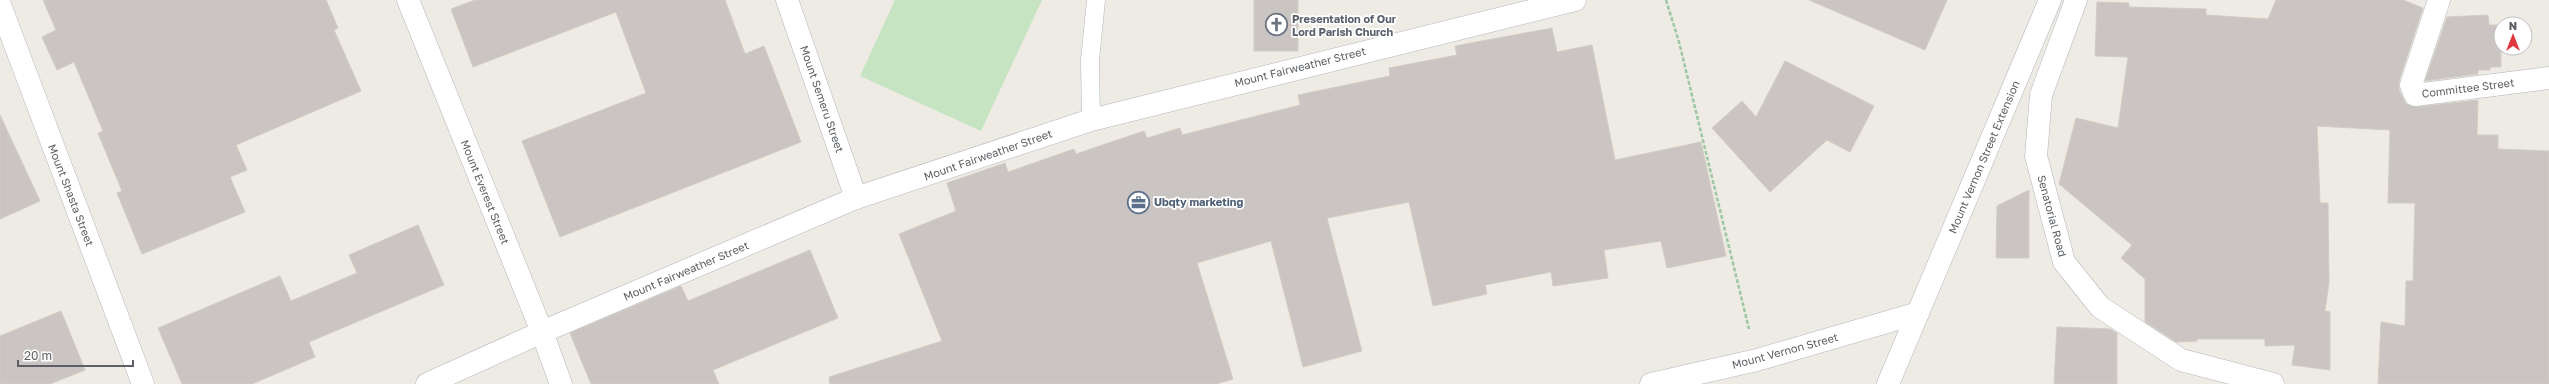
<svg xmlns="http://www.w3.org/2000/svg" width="2549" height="384" font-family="'Golos Text',sans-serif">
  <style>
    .green { fill: #c6e4c2 }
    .building { fill: #cac5c2; stroke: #d2ccc3 }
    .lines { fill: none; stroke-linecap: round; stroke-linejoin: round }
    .service-casing { stroke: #b2b5b9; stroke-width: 19 }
    .minor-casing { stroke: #b2b5b9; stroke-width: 23 }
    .path { stroke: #9dc7a4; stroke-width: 2.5; stroke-dasharray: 4 2; stroke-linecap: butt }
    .service { stroke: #fff; stroke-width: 18 }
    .minor { stroke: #fff; stroke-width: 22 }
    .labels { text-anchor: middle; stroke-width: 3.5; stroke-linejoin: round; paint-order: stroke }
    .worship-label { font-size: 11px; font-weight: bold; fill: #5b616d; stroke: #fff; text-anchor: start }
    .street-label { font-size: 11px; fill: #5c6064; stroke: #fff }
    .service-label { font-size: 11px; font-weight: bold; fill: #4e5e75; stroke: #fff; text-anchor: start }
  </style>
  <rect width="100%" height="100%" fill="#eeebe4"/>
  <polygon class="green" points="895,0 1042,0 981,131 860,76"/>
  <g class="building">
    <polygon points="43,0 326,0 338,28 334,30 361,91 236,145 247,170 230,177 245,212 142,254 117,193 122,191 98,133 103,131 74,62 57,70 42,37 56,30"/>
    <polygon points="475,0 725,0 745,54 764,46 801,142 560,237 522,141 646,93 616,12 473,67 451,9"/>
    <rect x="1254" y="0" width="44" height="51"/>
    <polygon points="1809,0 1947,0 1925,50"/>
    <polygon points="2276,0 2403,0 2423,8 2399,81 2399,90 2406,104 2417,107 2478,100 2477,135 2498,135 2498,149 2549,151 2549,384 2378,384 2381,322 2405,326 2406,281 2413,281 2415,203 2388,203 2390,130 2317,126 2320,203 2328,203 2329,282 2325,311 2330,312 2330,370 2292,365 2295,345 2265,346 2265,339 2197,339 2197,341 2176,342 2145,322 2145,279 2121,258 2132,245 2059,184 2076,118 2118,128 2128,57 2095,56 2097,2 2129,3 2129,7 2206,9 2206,15 2268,19"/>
    <polygon points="2488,15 2489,25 2501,25 2501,67 2490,67 2490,70 2478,70 2478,74 2425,81 2447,17"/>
    <polygon points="1552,28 1557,52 1592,45 1615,160 1701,142 1726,256 1667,268 1661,241 1604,250 1608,278 1553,286 1551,272 1485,285 1487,294 1433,306 1409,202 1327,218 1362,351 1303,367 1271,241 1197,263 1233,379 1216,384 830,384 829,377 942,341 899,234 956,211 947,183 1005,163 1008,172 1074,149 1076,154 1144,131 1147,138 1180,128 1182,135 1300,105 1298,95 1390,76 1389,68 1457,55 1455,46"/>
    <polygon points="1785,61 1874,106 1850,152 1827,140 1770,192 1712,128 1742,101 1756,117"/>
    <polygon points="0,115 40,201 0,219"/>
    <polygon points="2029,190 2029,258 1996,258 1997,206"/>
    <polygon points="418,225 444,285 309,342 315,357 252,384 182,384 158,328 280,276 291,301 357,273 349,255"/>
    <polygon points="810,250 838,318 713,370 719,384 591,384 570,333 681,286 688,301"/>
    <polygon points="61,311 85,370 50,384 0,384 0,336"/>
    <polygon points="2057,327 2110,329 2117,333 2117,384 2054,384"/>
  </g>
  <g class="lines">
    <defs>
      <polyline id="service" points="1091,120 1090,60 1096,0"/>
      <g id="minor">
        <polyline points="408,0 542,332 561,384"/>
        <polyline points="787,0 856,198"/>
        <polyline points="2076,0 2041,95 2036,156 2064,262 2100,307 2181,360 2273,384"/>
        <polyline points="2439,0 2411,85 2415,95 2549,78"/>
        <polyline points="0,5 143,384"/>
        <polyline points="427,384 542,332 856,198 1091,120 1575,0"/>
        <polyline points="1651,384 1757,360 1918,313"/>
        <polyline points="1888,384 2050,0"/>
      </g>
    </defs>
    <use href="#service" class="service-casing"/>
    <use href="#minor" class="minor-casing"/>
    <polyline class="path" points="1666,0 1679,42 1749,329"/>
    <use href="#service" class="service"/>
    <use href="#minor" class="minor"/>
  </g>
  <defs>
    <symbol id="church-ring" viewBox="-11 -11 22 22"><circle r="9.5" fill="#fff" stroke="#6b7280" stroke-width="1.5"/><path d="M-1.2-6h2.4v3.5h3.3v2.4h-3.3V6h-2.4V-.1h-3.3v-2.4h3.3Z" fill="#6b7280"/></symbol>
    <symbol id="office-ring" viewBox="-11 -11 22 22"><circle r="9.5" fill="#fff" stroke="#5c6f8a" stroke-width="1.5"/><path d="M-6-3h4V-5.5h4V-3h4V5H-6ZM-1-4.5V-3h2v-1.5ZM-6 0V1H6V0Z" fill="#5c6f8a"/></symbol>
  </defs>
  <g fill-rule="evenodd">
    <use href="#church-ring" x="1264" y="12" width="25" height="25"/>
    <use href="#office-ring" x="1126" y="190" width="25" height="25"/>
  </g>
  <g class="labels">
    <g class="worship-label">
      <text x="1292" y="23">Presentation of Our<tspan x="1292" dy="13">Lord Parish Church</tspan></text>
    </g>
    <g class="street-label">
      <text transform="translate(1300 67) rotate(-14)" y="4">Mount Fairweather Street</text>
      <text transform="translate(2468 88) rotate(-7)" y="4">Committee Street</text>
      <text transform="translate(822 99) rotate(71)" y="4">Mount Semeru Street</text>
      <text transform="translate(988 155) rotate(-19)" y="4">Mount Fairweather Street</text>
      <text transform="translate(1984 157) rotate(-67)" y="4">Mount Vernon Street Extension</text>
      <text transform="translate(485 192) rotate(68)" y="4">Mount Everest Street</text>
      <text transform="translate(71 195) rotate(69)" y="4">Mount Shasta Street</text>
      <text transform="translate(2052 216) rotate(75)" y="4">Senatorial Road</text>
      <text transform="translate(686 271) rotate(-23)" y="4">Mount Fairweather Street</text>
      <text transform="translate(1785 351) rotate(-15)" y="4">Mount Vernon Street</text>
    </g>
    <g class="service-label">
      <text x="1154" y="206">Ubqty marketing</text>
    </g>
  </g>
  <g transform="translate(2513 36)"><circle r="19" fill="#ffffff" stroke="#bebfc1"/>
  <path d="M0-3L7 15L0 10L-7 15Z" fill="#e0383e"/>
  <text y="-6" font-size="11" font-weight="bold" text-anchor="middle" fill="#5c6064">N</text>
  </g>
  <path d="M18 360v6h115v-6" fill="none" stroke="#5c6064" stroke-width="2"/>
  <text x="24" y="360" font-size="12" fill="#5c6064" stroke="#ffffff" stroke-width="3" paint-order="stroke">20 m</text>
</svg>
